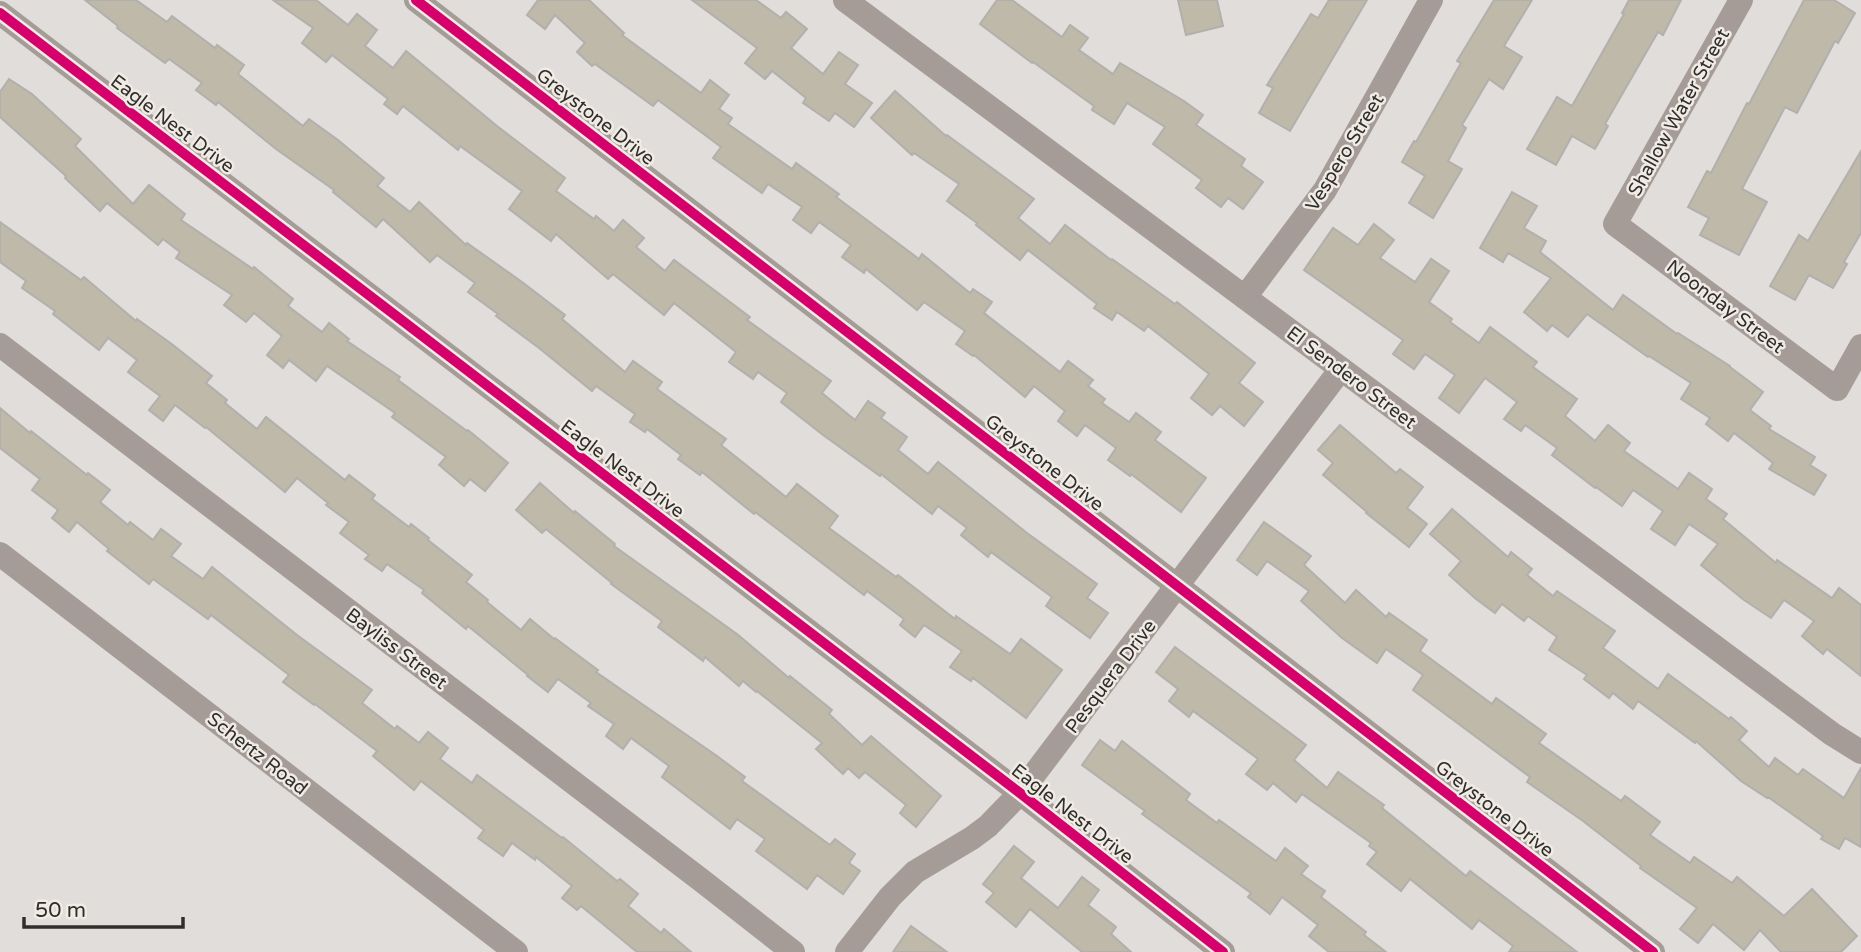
<svg xmlns="http://www.w3.org/2000/svg" width="1861" height="952" font-family="'Varela Round',sans-serif">
  <style>
    .building { fill: #beb9a8; stroke: #b2b0ad; stroke-width: 2 }
    .lines { fill: none; stroke-linecap: round; stroke-linejoin: round }
    .minor { stroke: #a59c98; stroke-width: 24 }
    .cycleway-casing { stroke: #f0ebe4; stroke-width: 15 }
    .cycleway { stroke: #d6006c; stroke-width: 10 }
    .labels { text-anchor: middle; stroke-width: 5; stroke-linejoin: round; paint-order: stroke }
    .street-label { font-size: 19px; fill: #302e2b; stroke: #f0ebe4 }
  </style>
  <rect width="100%" height="100%" fill="#e0ddda"/>
  <g class="building">
    <polygon points="85,0 136,0 167,22 172,16 215,48 217,45 244,65 238,74 303,126 309,119 338,140 384,178 377,186 410,212 419,202 466,245 467,243 522,282 565,315 562,319 625,372 633,361 662,382 657,389 726,439 721,445 786,497 797,484 838,516 829,528 896,577 898,575 955,619 956,616 1010,654 1021,639 1062,670 1026,718 973,678 971,681 950,667 962,651 924,625 915,637 900,625 904,619 867,591 864,595 755,512 754,514 702,472 700,475 678,459 681,455 647,429 645,432 630,422 635,414 596,386 592,391 539,348 496,316 498,314 468,292 475,283 437,255 430,262 383,219 376,227 333,192 334,190 276,149 218,102 216,105 196,90 202,83 169,59 165,63 117,28 118,26"/>
    <polygon points="273,0 316,0 348,25 357,14 377,30 365,46 393,68 406,51 497,126 565,178 556,191 594,219 596,216 614,231 623,220 644,238 636,247 665,271 674,260 750,317 747,320 831,381 822,393 855,420 868,401 885,413 881,418 907,437 898,450 928,474 938,462 1027,533 1097,584 1087,598 1108,613 1090,638 1046,606 1052,597 991,552 988,557 961,535 967,528 938,506 932,514 881,474 880,476 823,435 781,402 787,393 758,372 753,379 729,362 736,352 674,303 664,315 613,274 608,279 556,234 551,241 509,209 522,191 460,146 458,150 403,106 397,114 384,104 388,99 332,55 326,62 302,43 313,28"/>
    <polygon points="538,0 589,0 624,33 622,35 701,93 710,80 729,95 719,109 732,118 728,124 792,169 796,163 839,194 836,197 919,259 922,254 970,293 973,289 992,302 984,313 1060,372 1068,361 1093,380 1088,386 1105,399 1102,403 1129,422 1136,413 1161,432 1155,440 1206,478 1181,512 1131,474 1130,476 1108,460 1116,448 1085,425 1077,436 1058,421 1065,411 1034,386 1025,397 974,355 973,356 956,344 965,331 924,302 917,310 866,269 864,273 842,257 851,245 819,222 811,233 793,220 802,207 768,184 762,193 713,158 721,147 658,100 653,106 595,64 592,66 577,52 585,43 555,15 545,29 527,15"/>
    <polygon points="692,0 756,0 781,18 786,12 807,29 791,48 823,74 839,52 858,65 845,84 872,103 854,127 835,113 829,121 803,103 806,98 772,71 765,79 745,63 757,48"/>
    <polygon points="997,0 1012,0 1062,37 1070,25 1088,38 1079,50 1113,74 1120,63 1184,101 1203,115 1196,125 1245,159 1241,166 1263,182 1243,209 1228,198 1221,207 1196,188 1202,180 1153,144 1165,127 1127,103 1114,124 1092,110 1094,106 1033,62 1032,63 980,24"/>
    <polygon points="1178,0 1217,0 1223,26 1186,35"/>
    <polygon points="1329,0 1367,0 1290,131 1259,113 1273,88 1267,85 1311,14 1318,18"/>
    <polygon points="1494,0 1532,0 1504,46 1522,57 1503,89 1489,79 1462,125 1466,128 1448,161 1462,169 1433,218 1409,203 1425,176 1402,162 1414,141 1416,142 1461,63 1457,61"/>
    <polygon points="1629,0 1681,0 1663,35 1658,32 1605,124 1608,126 1595,149 1572,136 1556,165 1527,149 1557,97 1572,106 1624,14 1622,13"/>
    <polygon points="1804,0 1834,0 1855,13 1838,43 1835,41 1797,113 1785,107 1742,189 1767,202 1739,255 1700,235 1709,218 1688,207 1707,171 1711,173 1747,103 1749,104"/>
    <polygon points="9,79 32,94 81,139 75,146 133,204 149,185 185,214 181,220 253,269 254,267 293,299 288,306 322,332 329,323 349,339 347,341 400,377 398,380 467,431 468,430 508,463 485,491 470,479 464,486 439,465 446,457 392,417 395,413 327,366 316,381 289,360 283,368 267,355 282,336 254,313 246,322 224,305 232,295 176,258 180,252 163,239 158,245 107,203 100,211 65,178 66,176 0,117 0,92"/>
    <polygon points="895,91 946,136 947,135 1034,199 1018,218 1050,244 1065,225 1111,260 1112,259 1175,304 1177,302 1255,363 1239,383 1263,402 1244,426 1220,406 1212,415 1191,398 1209,374 1148,326 1144,331 1117,312 1112,320 1094,308 1097,304 1028,250 1020,260 976,225 977,223 947,201 959,184 914,153 912,155 871,118"/>
    <polygon points="1861,151 1861,233 1844,262 1847,264 1833,288 1809,275 1795,300 1770,286 1799,235 1808,241"/>
    <polygon points="1512,192 1537,206 1524,228 1546,241 1540,252 1613,310 1623,295 1677,334 1678,333 1730,366 1730,367 1763,392 1750,410 1771,426 1769,429 1815,457 1810,465 1826,475 1814,495 1769,469 1773,463 1734,433 1728,441 1706,424 1710,418 1681,399 1691,383 1649,356 1648,357 1587,314 1568,337 1552,325 1547,331 1524,312 1551,278 1508,253 1503,262 1480,248"/>
    <polygon points="0,222 81,280 84,277 136,321 137,319 173,345 212,376 206,383 227,400 225,403 257,429 266,417 345,480 349,475 375,495 372,499 409,527 411,524 429,538 428,540 472,575 466,582 488,600 487,602 521,630 530,619 554,639 555,638 598,670 596,672 717,756 745,777 742,781 830,845 835,839 855,854 849,863 860,871 843,894 817,875 807,889 756,851 765,839 737,819 730,829 662,777 669,766 631,738 623,749 606,736 614,724 588,706 591,703 558,679 548,692 527,676 528,675 468,626 466,629 422,593 424,590 387,564 382,571 365,559 369,555 340,533 349,522 326,505 328,503 297,478 285,492 206,427 205,428 175,405 163,421 149,410 160,396 128,372 137,360 108,338 99,350 53,314 55,311 22,288 26,281 0,262"/>
    <polygon points="1374,224 1394,240 1380,258 1415,282 1431,259 1449,271 1429,302 1452,319 1450,322 1479,343 1490,327 1537,362 1533,367 1577,399 1565,416 1595,441 1608,425 1630,443 1624,451 1678,489 1689,473 1712,489 1706,499 1727,514 1723,519 1776,563 1777,560 1832,598 1839,588 1861,605 1861,676 1827,649 1823,654 1802,636 1814,621 1784,600 1771,618 1744,600 1701,565 1718,544 1689,524 1675,545 1651,529 1663,511 1633,490 1622,506 1596,487 1595,488 1552,455 1557,448 1525,425 1521,431 1504,419 1517,402 1485,378 1459,413 1439,398 1455,375 1425,354 1414,369 1393,354 1403,340 1304,270 1333,228 1358,245"/>
    <polygon points="0,408 30,433 31,431 87,475 88,473 110,490 100,502 128,525 130,522 153,540 161,529 181,544 171,556 203,579 212,567 297,635 372,690 362,703 395,729 397,726 419,743 428,732 448,748 440,759 472,783 477,775 562,838 563,837 617,881 620,879 638,894 628,906 661,933 664,929 691,952 637,952 581,906 577,910 562,898 572,886 536,857 535,860 512,843 503,856 478,838 484,830 421,781 414,790 373,756 377,751 315,704 314,705 283,682 289,675 211,615 208,619 153,579 149,584 107,551 109,549 77,522 69,532 52,518 58,510 32,490 40,479 0,448"/>
    <polygon points="1340,425 1396,473 1400,469 1423,487 1407,508 1427,524 1409,547 1366,513 1367,512 1323,475 1333,463 1318,450"/>
    <polygon points="540,483 574,513 575,511 615,544 614,546 737,634 789,678 790,676 832,710 829,714 862,745 871,736 941,796 916,827 900,813 906,805 865,772 859,778 848,768 843,774 816,749 822,743 757,691 756,692 743,681 739,686 705,657 703,661 658,627 662,621 611,584 612,583 546,529 542,533 516,510"/>
    <polygon points="1452,509 1508,557 1511,552 1532,569 1527,575 1553,596 1557,591 1615,631 1603,648 1622,662 1658,689 1668,674 1729,719 1731,717 1747,731 1739,740 1769,767 1775,758 1798,775 1803,769 1844,798 1861,768 1861,847 1845,838 1839,849 1821,839 1823,836 1768,797 1767,798 1741,781 1696,741 1695,743 1638,701 1633,709 1613,693 1609,698 1584,679 1587,675 1549,650 1557,637 1528,616 1524,621 1502,604 1495,613 1476,599 1449,575 1461,561 1430,534"/>
    <polygon points="1264,522 1311,556 1304,565 1345,603 1356,590 1386,617 1389,613 1427,640 1420,651 1492,704 1496,698 1546,734 1539,743 1621,801 1625,796 1660,822 1650,835 1690,863 1694,857 1732,883 1737,877 1784,916 1812,889 1857,936 1841,952 1781,952 1760,930 1744,950 1713,924 1698,943 1680,929 1697,908 1640,868 1641,866 1583,821 1527,782 1530,777 1413,690 1423,675 1386,649 1377,663 1342,638 1301,601 1309,591 1267,561 1257,575 1237,560"/>
    <polygon points="1175,647 1306,745 1294,760 1327,788 1338,772 1384,805 1382,808 1466,876 1470,871 1577,952 1509,952 1513,946 1479,920 1472,929 1410,879 1401,891 1367,864 1377,852 1369,846 1371,843 1302,794 1296,802 1273,783 1267,790 1246,774 1258,759 1193,711 1189,717 1169,701 1178,689 1156,672"/>
    <polygon points="1100,740 1115,751 1122,741 1190,794 1186,800 1217,823 1219,820 1276,861 1285,848 1308,866 1301,874 1325,891 1321,897 1366,932 1364,935 1386,952 1329,952 1309,936 1318,925 1282,897 1270,914 1248,897 1251,893 1142,814 1145,811 1082,765"/>
    <polygon points="1014,846 1034,862 1021,878 1058,908 1082,877 1099,890 1088,905 1116,927 1111,934 1131,952 1082,952 1030,909 1016,927 986,902 994,893 983,884"/>
    <polygon points="911,926 947,952 893,952"/>
  </g>
  <g class="lines">
    <g class="minor">
      <polyline points="416,0 1653,952"/>
      <polyline points="845,0 1832,734 1861,752"/>
      <polyline points="1741,0 1615,224 1837,389 1861,346"/>
      <polyline points="0,13 1020,793 1223,952"/>
      <polyline points="1245,297 1325,190 1431,0"/>
      <polyline points="0,345 701,880 793,952"/>
      <polyline points="0,554 516,952"/>
      <polyline points="847,952 890,897 915,872 972,838 988,826 1020,793 1341,369"/>
    </g>
    <defs>
      <g id="cycleway">
        <polyline points="416,0 1653,952"/>
        <polyline points="0,13 1020,793 1223,952"/>
      </g>
    </defs>
    <use href="#cycleway" class="cycleway-casing"/>
    <use href="#cycleway" class="cycleway"/>
  </g>
  <g class="labels">
    <g class="street-label">
      <text transform="translate(1678 112) rotate(-61)" y="7">Shallow Water Street</text>
      <text transform="translate(596 116) rotate(38)" y="7">Greystone Drive</text>
      <text transform="translate(173 123) rotate(37)" y="7">Eagle Nest Drive</text>
      <text transform="translate(1344 152) rotate(-59)" y="7">Vespero Street</text>
      <text transform="translate(1726 306) rotate(37)" y="7">Noonday Street</text>
      <text transform="translate(1352 377) rotate(37)" y="7">El Sendero Street</text>
      <text transform="translate(1045 462) rotate(38)" y="7">Greystone Drive</text>
      <text transform="translate(623 468) rotate(37)" y="7">Eagle Nest Drive</text>
      <text transform="translate(397 648) rotate(37)" y="7">Bayliss Street</text>
      <text transform="translate(1110 676) rotate(-53)" y="7">Pesquera Drive</text>
      <text transform="translate(258 753) rotate(38)" y="7">Schertz Road</text>
      <text transform="translate(1495 808) rotate(38)" y="7">Greystone Drive</text>
      <text transform="translate(1073 813) rotate(38)" y="7">Eagle Nest Drive</text>
    </g>
  </g>
  <path d="M24 917v10h159v-10" fill="none" stroke="#302e2b" stroke-width="3.5"/>
  <text x="35" y="917" font-size="21" fill="#302e2b" stroke="#f0ebe4" stroke-width="5" paint-order="stroke">50 m</text>
</svg>
